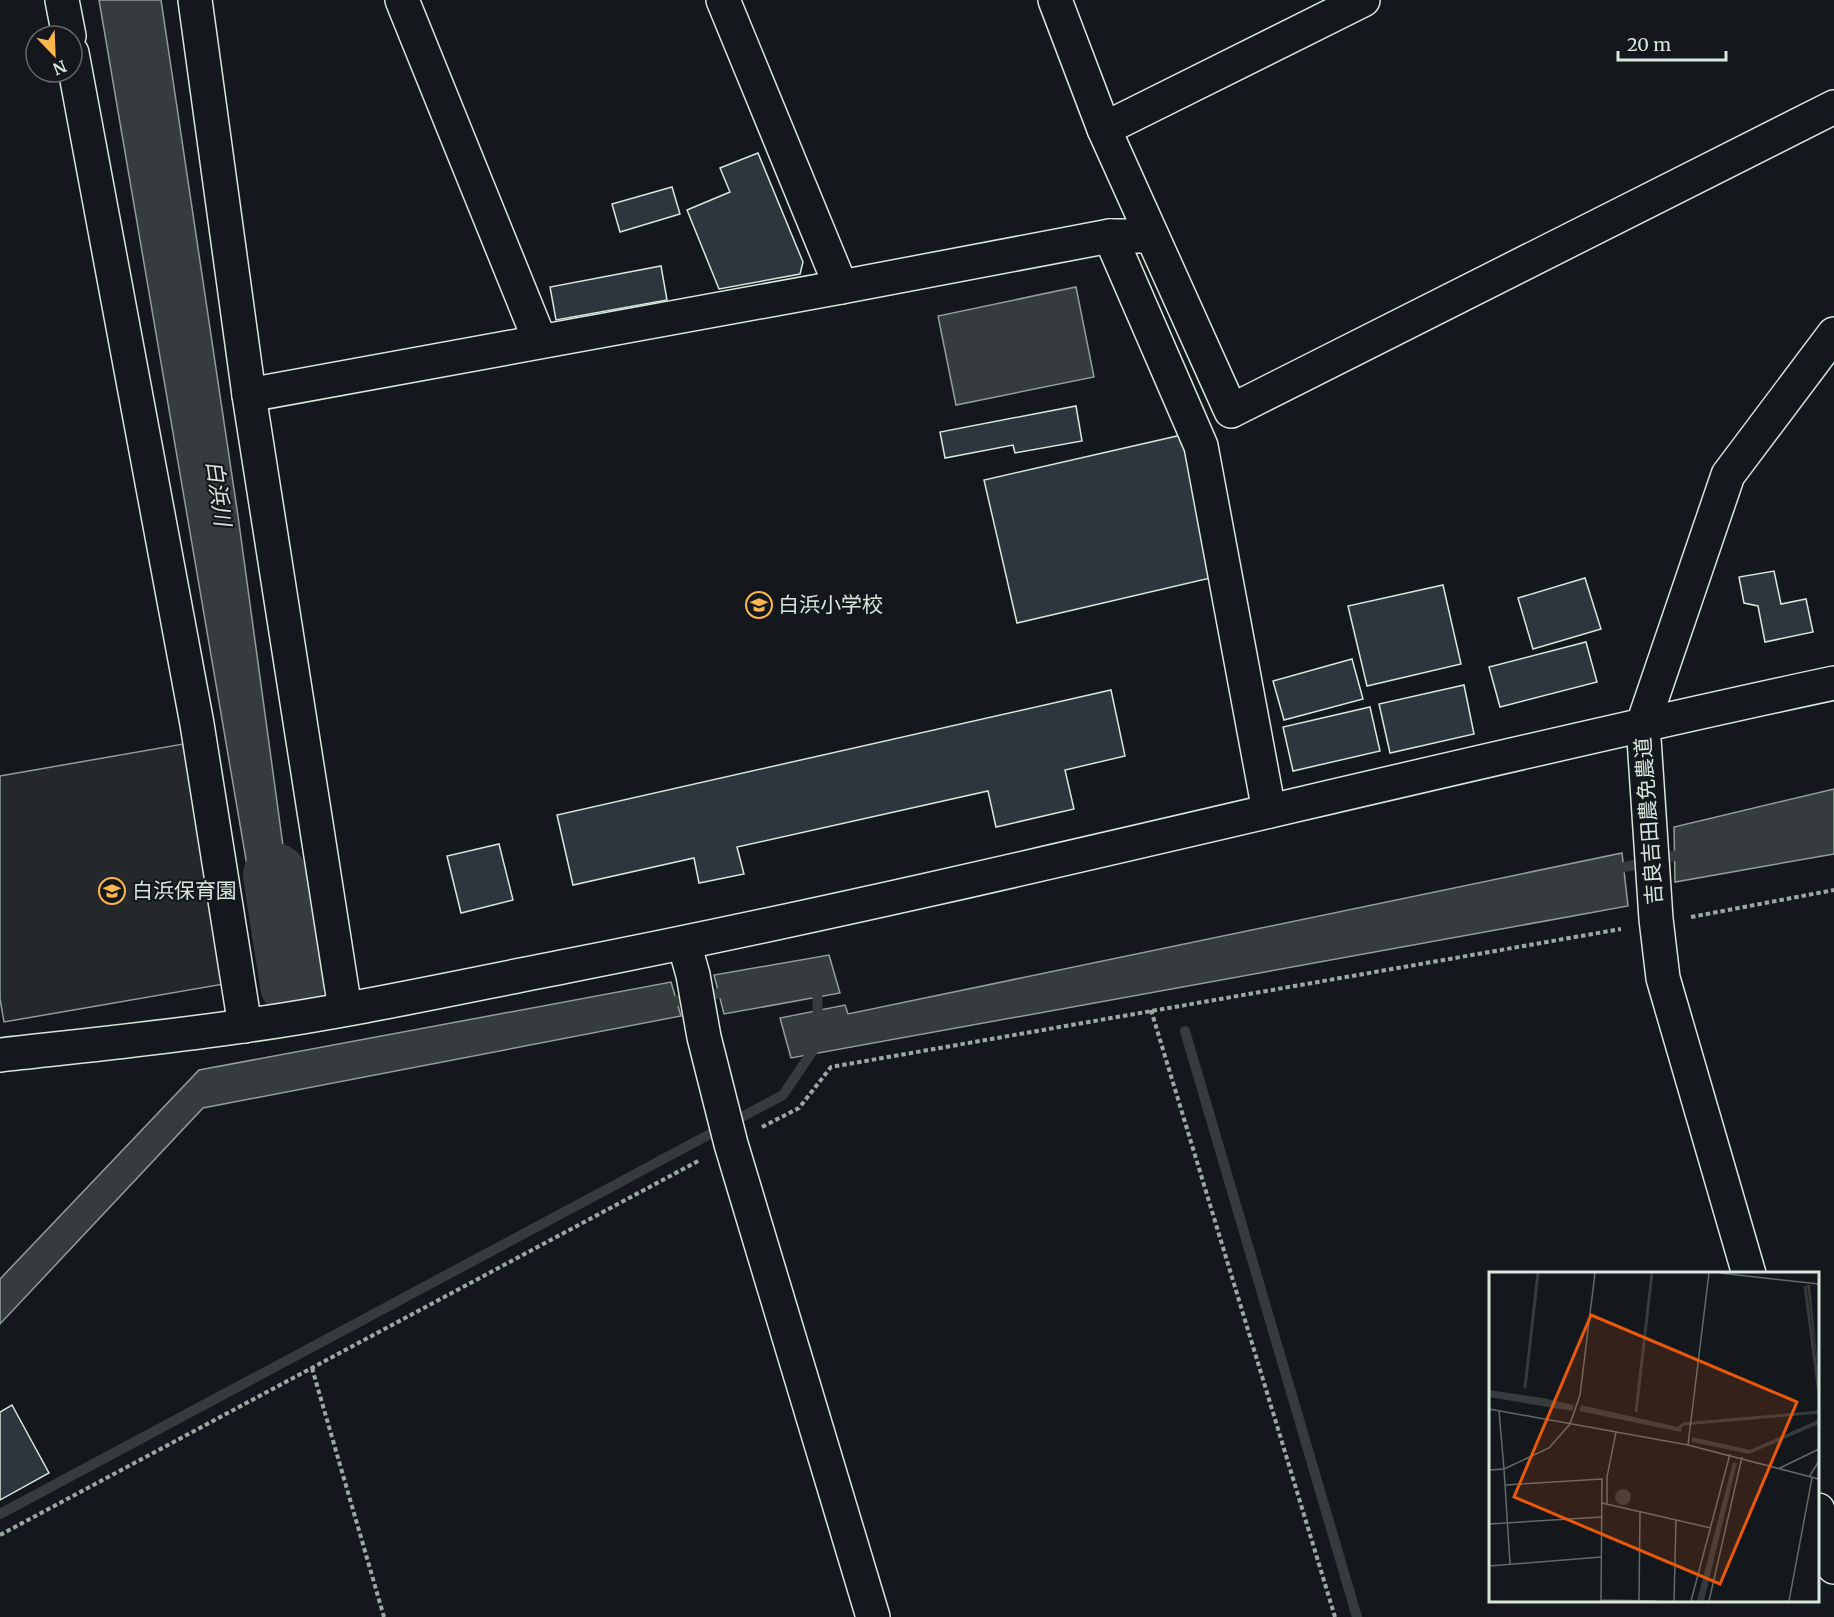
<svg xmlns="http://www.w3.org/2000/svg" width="1834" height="1617" font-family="Merriweather,'Noto Sans JP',serif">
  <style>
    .parking { fill: #24282b; stroke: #939e99; stroke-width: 1.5 }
    .water { fill: #363b3e; stroke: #939e99; stroke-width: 1.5 }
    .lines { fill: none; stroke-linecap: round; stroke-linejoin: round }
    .stream { stroke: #363b3e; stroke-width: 10 }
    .river { stroke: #363b3e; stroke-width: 64 }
    .building { fill: #2c363c; stroke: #d8e6dc; stroke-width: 1.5 }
    .minor-casing { stroke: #d8e6dc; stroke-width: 36 }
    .tertiary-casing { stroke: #d8e6dc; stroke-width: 36 }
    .path { stroke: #9da8a2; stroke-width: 4; stroke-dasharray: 4.5 3; stroke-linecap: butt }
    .minor { stroke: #14181c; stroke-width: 33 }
    .tertiary { stroke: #14181c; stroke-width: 33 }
    .labels { text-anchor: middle; stroke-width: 4.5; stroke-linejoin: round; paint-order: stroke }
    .poi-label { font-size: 21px; fill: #d8e6dc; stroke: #14181c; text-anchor: start }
    .street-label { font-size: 21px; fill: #d8e6dc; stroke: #14181c }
    .water-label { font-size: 22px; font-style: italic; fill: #d8e6dc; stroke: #14181c }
    .inset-river { fill: none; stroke: #363b3e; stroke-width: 3 }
    .inset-road { fill: none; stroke: #626a69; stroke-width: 1.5 }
    .view { fill: #e8590c; fill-opacity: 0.15; stroke: #e8590c; stroke-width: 3 }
    .inset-edge { fill: none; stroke: #d8e6dc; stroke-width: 3 }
  </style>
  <rect width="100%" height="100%" fill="#14181c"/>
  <polygon class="parking" points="183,744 224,984 4,1022 0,999 0,776"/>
  <g class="water">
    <polygon points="99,0 161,0 238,516 299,963 264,965"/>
    <polygon points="1076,287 1094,377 956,405 938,316"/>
    <polygon points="1834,789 1834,854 1675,882 1674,827"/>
    <polygon points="1622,853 1628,906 791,1058 780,1018 845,1005 848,1014"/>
    <polygon points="829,955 840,993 724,1014 714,975"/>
    <polygon points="671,982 681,1016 203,1108 0,1324 0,1279 199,1070"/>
  </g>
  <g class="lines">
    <g class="stream">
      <polyline points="1612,870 1687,853"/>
      <polyline points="817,983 818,1024"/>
      <polyline points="665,1003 732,991"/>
      <polyline points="1185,1031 1357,1617"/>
      <polyline points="0,1514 783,1095 818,1043"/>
    </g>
    <polyline class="river" points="275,875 292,985"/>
  </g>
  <g class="building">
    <polygon points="758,153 803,262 800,274 719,289 687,210 730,192 720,168"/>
    <polygon points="672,187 680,214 620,232 612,204"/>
    <polygon points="661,266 667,300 556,320 550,287"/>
    <polygon points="1076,406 1082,441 1015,453 1013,445 945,458 940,432"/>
    <polygon points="1186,434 1219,576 1017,623 984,480"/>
    <polygon points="1774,571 1781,604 1806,599 1813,632 1765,642 1758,606 1744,603 1739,577"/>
    <polygon points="1585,578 1601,629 1533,649 1518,598"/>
    <polygon points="1443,585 1461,664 1367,686 1348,606"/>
    <polygon points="1586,642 1597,682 1500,707 1489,667"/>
    <polygon points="1352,659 1363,699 1284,720 1273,681"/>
    <polygon points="1464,685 1474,734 1390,753 1379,704"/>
    <polygon points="1111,690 1125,756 1065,770 1074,809 996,827 988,791 737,847 744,874 699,883 694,858 573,885 557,815"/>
    <polygon points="1370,707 1380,751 1293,771 1283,727"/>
    <polygon points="499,844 513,900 461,913 447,856"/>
    <polygon points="12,1405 49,1473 0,1500 0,1412"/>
  </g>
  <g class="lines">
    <defs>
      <g id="minor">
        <polyline points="62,0 69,36"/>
        <polyline points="195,0 249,395 345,1009"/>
        <polyline points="402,0 540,341"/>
        <polyline points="723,0 841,287"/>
        <polyline points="1055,0 1104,129 1231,411 1834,107"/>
        <polyline points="72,53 197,724 245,1026"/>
        <polyline points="1104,129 1363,0"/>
        <polyline points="1110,236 1201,446 1269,811"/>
        <polyline points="249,395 841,287 1110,236 1152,236"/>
        <polyline points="684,943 693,975 704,1037 731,1144 873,1617"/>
      </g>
      <g id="tertiary">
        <path d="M 0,1055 C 81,1046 162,1038 243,1026 C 351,1011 459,987 567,966 C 992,883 1411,773 1834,683"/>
        <polyline points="1749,1274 1663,978 1656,919 1643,724 1728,475 1834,334"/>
        <polyline points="1818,1510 1834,1567"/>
      </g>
    </defs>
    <use href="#minor" class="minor-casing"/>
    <use href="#tertiary" class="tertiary-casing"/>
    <g class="path">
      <polyline points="1691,917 1834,890"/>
      <polyline points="1151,1010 1335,1617"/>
      <polyline points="762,1127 799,1108 831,1067 1621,929"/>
      <polyline points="312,1368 384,1617"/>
      <polyline points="0,1535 700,1160"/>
    </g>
    <use href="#minor" class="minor"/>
    <use href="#tertiary" class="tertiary"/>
  </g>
  <defs>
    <symbol id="school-ring" viewBox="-11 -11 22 22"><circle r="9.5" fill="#14181c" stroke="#ffb74d" stroke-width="1.5"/><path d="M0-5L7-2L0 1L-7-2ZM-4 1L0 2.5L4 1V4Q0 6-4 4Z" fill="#ffb74d"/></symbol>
  </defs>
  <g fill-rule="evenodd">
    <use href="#school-ring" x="744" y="590" width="30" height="30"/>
    <use href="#school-ring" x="97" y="876" width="30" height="30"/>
  </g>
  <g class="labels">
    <g class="poi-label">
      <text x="778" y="612">白浜小学校</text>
      <text x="132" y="898">白浜保育園</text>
    </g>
    <g class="street-label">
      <text transform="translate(1649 821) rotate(-94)" y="7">吉良吉田農免農道</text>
    </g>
    <g class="water-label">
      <text transform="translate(219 493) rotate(82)" y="8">白浜川</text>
    </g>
  </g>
  <g transform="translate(1489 1272)">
    <rect width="330" height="330" fill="#14181c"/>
    <path d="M 318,13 L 321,13 L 330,105 L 329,98 ZM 0,118 L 54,126 L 85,133 L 83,139 L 0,125 ZM 92,133 L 193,156 L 192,160 L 90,139 ZM 329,148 L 330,152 L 260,182 L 203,170 L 203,165 L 261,178 ZM 244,190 L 248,191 L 215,329 L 208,329 ZM126 225a8 8 0 1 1 16 0a8 8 0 1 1-16 0Z" fill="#363b3e"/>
    <path class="inset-river" d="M 316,14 L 330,121M 36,116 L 49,1M 147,140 L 163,1M 189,156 L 195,152 L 330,140"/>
    <path class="inset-road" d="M 231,1 L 330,12M 0,137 L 199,173 L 330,207M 199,173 L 220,1M 291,196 L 330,177M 0,198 L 15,197 L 10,139M 320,205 L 330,189M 16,213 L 113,207 L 112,329M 113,231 L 222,256M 118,233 L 118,205 L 127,160M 0,252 L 113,245M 21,292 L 15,197 L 60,176 L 81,152 L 91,123 L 106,1M 0,294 L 112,285M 112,328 L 168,329M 150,329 L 151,240M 185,329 L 187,248M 202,329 L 241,182M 220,329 L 253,185M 300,329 L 323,206"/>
    <path class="view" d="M 102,43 L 308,130 L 231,312 L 25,225 Z"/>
    <rect width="330" height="330" class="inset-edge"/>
  </g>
  <g transform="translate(54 54) rotate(157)"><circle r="28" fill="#14181c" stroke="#626a69" stroke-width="1.5"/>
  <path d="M0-4.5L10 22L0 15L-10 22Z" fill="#ffb74d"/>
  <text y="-9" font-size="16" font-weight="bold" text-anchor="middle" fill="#d8e6dc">N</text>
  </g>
  <path d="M1618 51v9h108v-9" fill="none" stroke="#d8e6dc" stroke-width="3"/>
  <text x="1627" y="51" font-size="18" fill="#d8e6dc" stroke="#14181c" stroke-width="4.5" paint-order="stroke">20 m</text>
</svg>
